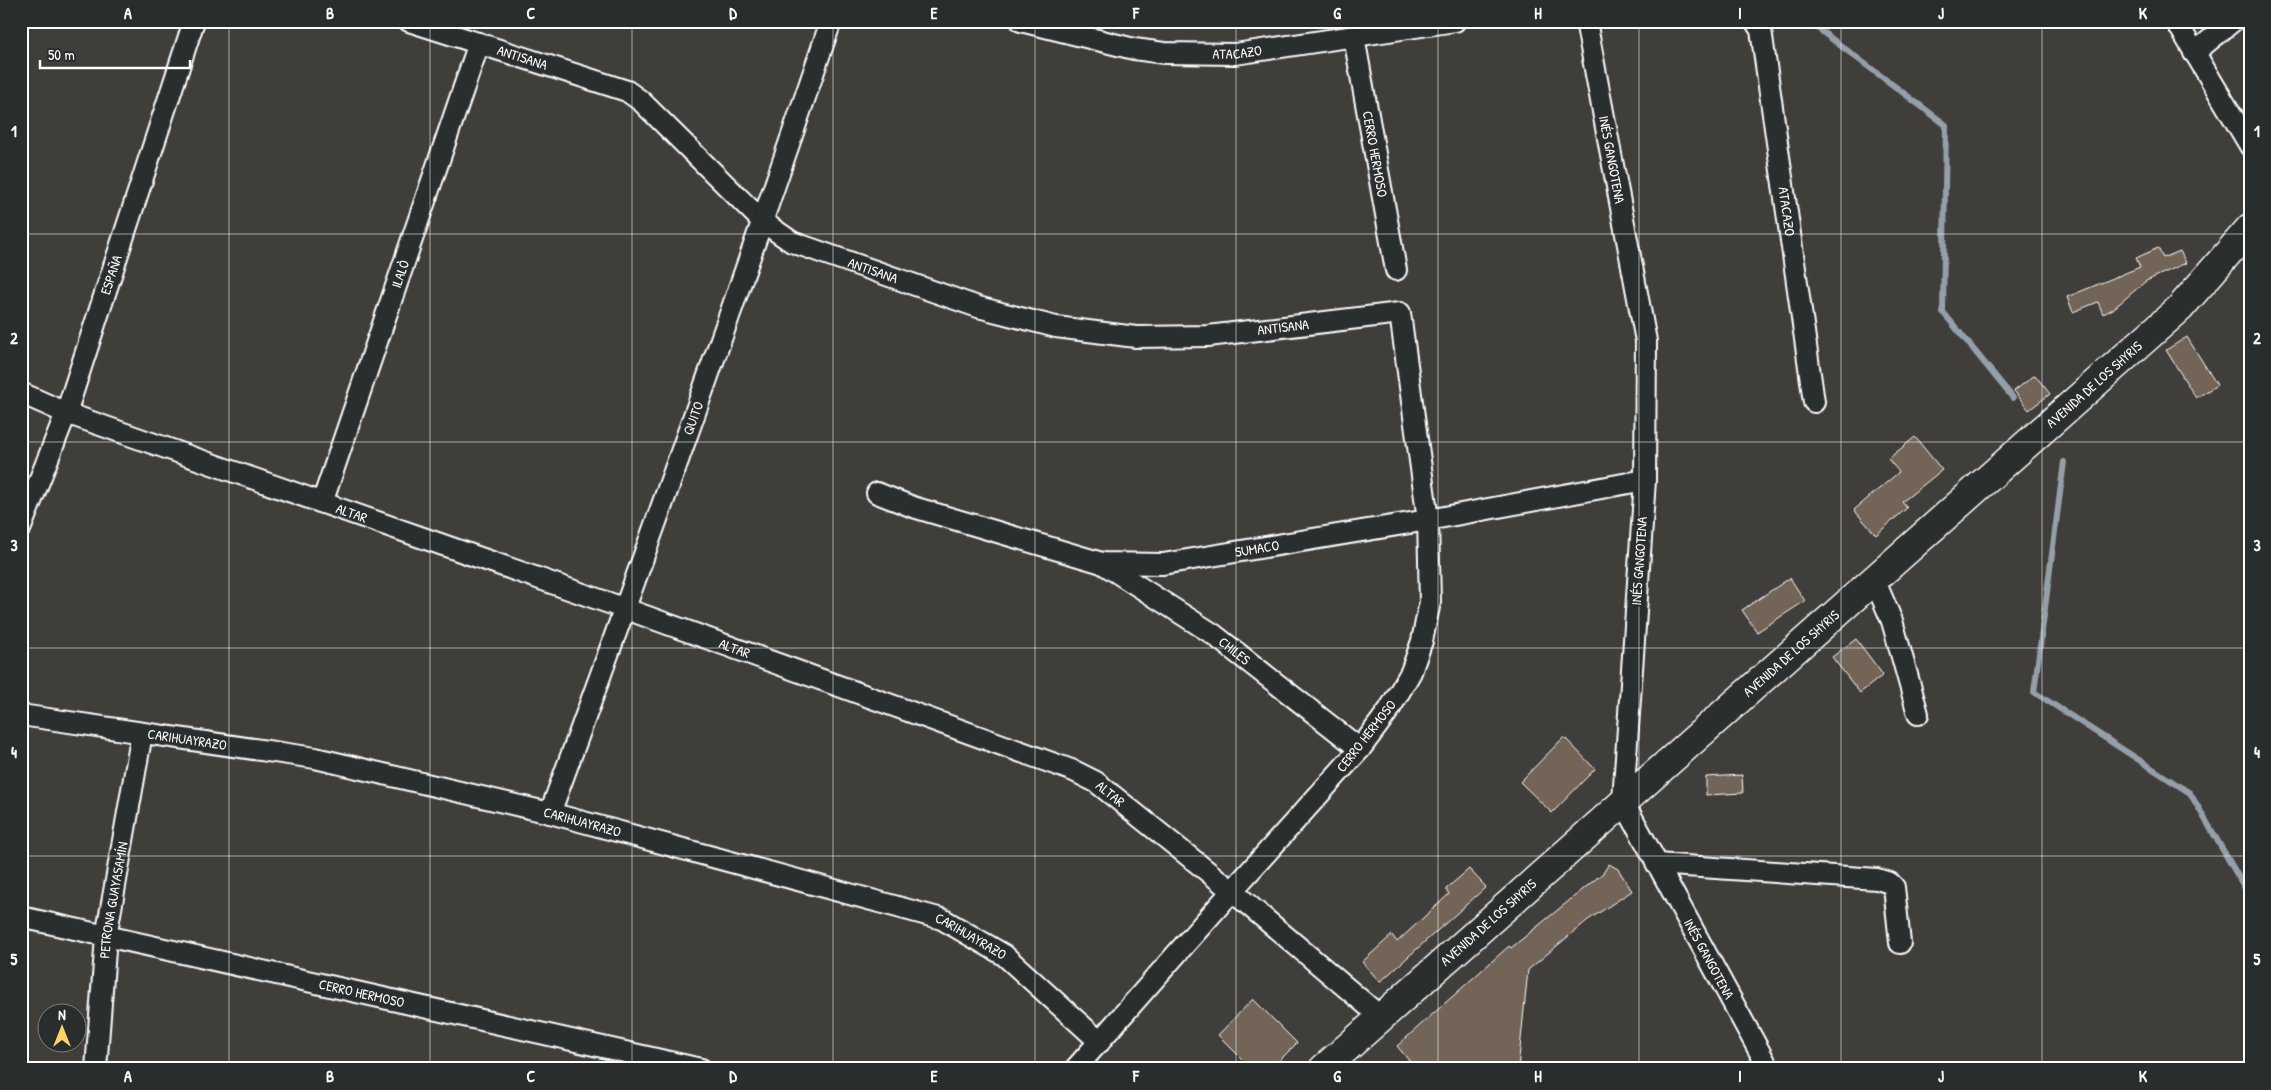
<svg xmlns="http://www.w3.org/2000/svg" width="2271" height="1090" font-family="'Patrick Hand',sans-serif">
  <style>
    .lines { fill: none; stroke-linecap: round; stroke-linejoin: round }
    .stream { stroke: #959fa9; stroke-width: 6 }
    .building { fill: #726558; stroke: #fff }
    .minor-casing { stroke: #fff; stroke-width: 24 }
    .secondary-casing { stroke: #fff; stroke-width: 31 }
    .minor { stroke: #2a2d2e; stroke-width: 20 }
    .secondary { stroke: #2a2d2e; stroke-width: 28 }
    .grid { fill: none; stroke: #fff; stroke-width: 1; stroke-opacity: 0.55 }
    .labels { text-anchor: middle; stroke-width: 4; stroke-linejoin: round; paint-order: stroke }
    .street-label { font-size: 14px; fill: #fff; stroke: #2a2d2e }
    .neatline { fill: none; stroke: #fff; stroke-width: 2 }
    .grid-label { font-size: 16px; text-anchor: middle; font-weight: bold; fill: #fff }
  </style>
  <rect width="100%" height="100%" fill="#403e3b"/>
  <filter id="ink" filterUnits="userSpaceOnUse"><feTurbulence type="fractalNoise" baseFrequency=".02" numOctaves="2"/><feDisplacementMap in="SourceGraphic" scale="10" xChannelSelector="R" yChannelSelector="G"/><feConvolveMatrix kernelMatrix="1 2 1 2 8 2 1 2 1" color-interpolation-filters="sRGB"/></filter>
  <g filter="url(#ink)">
    <g class="lines">
      <g class="stream">
        <polyline points="1808,21 1946,125 1943,312 2013,398"/>
        <polyline points="2064,462 2034,692 2190,793 2250,897"/>
      </g>
    </g>
    <g class="building">
      <polygon points="2158,248 2163,258 2180,251 2186,263 2146,281 2113,309 2103,314 2098,302 2073,312 2067,297 2140,267 2136,258"/>
      <polygon points="2187,337 2217,385 2196,398 2166,350"/>
      <polygon points="2035,375 2050,394 2029,410 2014,391"/>
      <polygon points="1915,437 1942,470 1902,502 1907,508 1876,535 1854,510 1899,472 1888,459"/>
      <polygon points="1790,578 1805,601 1757,632 1742,610"/>
      <polygon points="1856,639 1883,675 1860,693 1832,657"/>
      <polygon points="1564,737 1595,769 1552,813 1520,782"/>
      <polygon points="1742,775 1743,793 1706,795 1706,777"/>
      <polygon points="1609,864 1618,869 1632,891 1588,920 1528,970 1518,1069 1416,1069 1397,1046 1509,946 1511,948 1603,873"/>
      <polygon points="1469,869 1486,887 1380,982 1362,962 1392,935 1397,942 1449,894 1446,889"/>
      <polygon points="1253,999 1297,1043 1271,1069 1252,1069 1218,1035"/>
    </g>
    <g class="lines">
      <defs>
        <g id="minor">
          <path id="s1" d="M 409,21 L 627,91 L 641,101 L 763,222 L 792,242 L 978,307 L 1056,327 L 1136,337 L 1208,336 L 1400,313 L 1428,520 L 1430,602 L 1422,641 L 1411,672 L 1389,710 L 1360,749 L 1232,891 L 1075,1069"/>
          <path id="s2" d="M 1021,21 L 1134,49 L 1164,53 L 1235,54 L 1455,21"/>
          <path id="s3" d="M 1586,21 L 1646,341 L 1645,480 L 1623,801 L 1769,1069"/>
          <path id="s4" d="M 1755,21 L 1761,30 L 1814,402"/>
          <polyline points="2176,21 2250,146"/>
          <path id="s5" d="M 1354,37 L 1396,270"/>
          <polyline points="2194,53 2233,21"/>
          <path id="s6" d="M 21,393 L 66,413 L 626,609 L 1074,771 L 1096,782 L 1232,891 L 1382,1018"/>
          <path id="s7" d="M 877,493 L 913,507 L 1102,563 L 1163,564 L 1428,520 L 1645,480"/>
          <path id="s8" d="M 322,503 L 479,43"/>
          <path id="s9" d="M 21,527 L 66,413 L 194,21"/>
          <path id="s10" d="M 1102,563 L 1213,634 L 1360,749"/>
          <polyline points="1874,579 1892,621 1918,714"/>
          <path id="s11" d="M 21,715 L 315,758 L 550,813 L 942,919 L 1004,955 L 1100,1042"/>
          <path id="s12" d="M 550,813 C 647,550 741,287 831,21"/>
          <polyline points="1656,864 1877,879 1890,883 1894,887 1900,943"/>
          <path id="s13" d="M 21,917 L 701,1069"/>
          <path id="s14" d="M 96,1069 L 106,937 L 142,733"/>
        </g>
        <g id="secondary">
          <path id="s15" d="M 1323,1069 L 2180,308 L 2250,228"/>
        </g>
      </defs>
      <use href="#minor" class="minor-casing"/>
      <use href="#secondary" class="secondary-casing"/>
      <use href="#minor" class="minor"/>
      <use href="#secondary" class="secondary"/>
    </g>
  </g>
  <path class="grid" d="M 229,21 L 229,1069M 430,21 L 430,1069M 632,21 L 632,1069M 833,21 L 833,1069M 1035,21 L 1035,1069M 1236,21 L 1236,1069M 1438,21 L 1438,1069M 1639,21 L 1639,1069M 1841,21 L 1841,1069M 2042,21 L 2042,1069M 21,234 L 2250,234M 21,442 L 2250,442M 21,648 L 2250,648M 21,856 L 2250,856"/>
  <g class="labels">
    <g class="street-label">
      <text dy="5" stroke="none"><textPath href="#s2" startOffset="220">ATACAZO</textPath></text>
      <text dy="5" stroke="none"><textPath href="#s1" startOffset="119">ANTISANA</textPath></text>
      <text dy="5" stroke="none"><textPath href="#s5" startOffset="119">CERRO HERMOSO</textPath></text>
      <text dy="5" stroke="none"><textPath href="#s3" startOffset="141">INÉS GANGOTENA</textPath></text>
      <text dy="5" stroke="none"><textPath href="#s4" startOffset="194">ATACAZO</textPath></text>
      <text dy="5" stroke="none"><textPath href="#s1" startOffset="539">ANTISANA</textPath></text>
      <text dy="5" stroke="none"><textPath href="#s8" startOffset="242">ILALÒ</textPath></text>
      <text dy="5" stroke="none"><textPath href="#s9" startOffset="268">ESPAÑA</textPath></text>
      <text dy="5" stroke="none"><textPath href="#s1" startOffset="959">ANTISANA</textPath></text>
      <text dy="5" stroke="none"><textPath href="#s15" startOffset="1031">AVENIDA DE LOS SHYRIS</textPath></text>
      <text dy="5" stroke="none"><textPath href="#s12" startOffset="420">QUITO</textPath></text>
      <text dy="5" stroke="none"><textPath href="#s6" startOffset="352">ALTAR</textPath></text>
      <text dy="5" stroke="none"><textPath href="#s7" startOffset="392">SUMACO</textPath></text>
      <text transform="translate(1639 561) rotate(-86)" y="5">INÉS GANGOTENA</text>
      <text dy="5" stroke="none"><textPath href="#s6" startOffset="758">ALTAR</textPath></text>
      <text dy="5" stroke="none"><textPath href="#s10" startOffset="159">CHILES</textPath></text>
      <text dy="5" stroke="none"><textPath href="#s15" startOffset="626">AVENIDA DE LOS SHYRIS</textPath></text>
      <text transform="translate(1366 736) rotate(-52)" y="5">CERRO HERMOSO</text>
      <text dy="5" stroke="none"><textPath href="#s11" startOffset="168">CARIHUAYRAZO</textPath></text>
      <text dy="5" stroke="none"><textPath href="#s6" startOffset="1162">ALTAR</textPath></text>
      <text dy="5" stroke="none"><textPath href="#s11" startOffset="572">CARIHUAYRAZO</textPath></text>
      <text dy="5" stroke="none"><textPath href="#s14" startOffset="170">PETRONA GUAYASAMÍN</textPath></text>
      <text dy="5" stroke="none"><textPath href="#s15" startOffset="221">AVENIDA DE LOS SHYRIS</textPath></text>
      <text dy="5" stroke="none"><textPath href="#s11" startOffset="978">CARIHUAYRAZO</textPath></text>
      <text dy="5" stroke="none"><textPath href="#s3" startOffset="966">INÉS GANGOTENA</textPath></text>
      <text dy="5" stroke="none"><textPath href="#s13" startOffset="349">CERRO HERMOSO</textPath></text>
    </g>
  </g>
  <rect width="2271" height="1090" fill="none" stroke="#2a2d2e" stroke-width="55"/>
  <g transform="translate(62 1028)"><circle r="24" fill="#2a2d2e" stroke="#7f8182"/>
  <path d="M0-4L9 19L0 12L-9 19Z" fill="#ffd166"/>
  <text y="-8" font-size="14" font-weight="bold" text-anchor="middle" fill="#ffffff">N</text>
  </g>
  <path d="M40 60v8h150v-8" fill="none" stroke="#ffffff" stroke-width="2.5"/>
  <text x="48" y="60" font-size="15" fill="#ffffff" stroke="#2a2d2e" stroke-width="4" paint-order="stroke">50 m</text>
  <rect x="28" y="28" width="2216" height="1034" class="neatline"/>
  <g class="grid-label">
    <text x="128" y="19">A</text>
    <text x="330" y="19">B</text>
    <text x="531" y="19">C</text>
    <text x="733" y="19">D</text>
    <text x="934" y="19">E</text>
    <text x="1136" y="19">F</text>
    <text x="1337" y="19">G</text>
    <text x="1538" y="19">H</text>
    <text x="1740" y="19">I</text>
    <text x="1941" y="19">J</text>
    <text x="2143" y="19">K</text>
    <text x="14" y="137">1</text>
    <text x="2257" y="137">1</text>
    <text x="14" y="344">2</text>
    <text x="2257" y="344">2</text>
    <text x="14" y="551">3</text>
    <text x="2257" y="551">3</text>
    <text x="14" y="758">4</text>
    <text x="2257" y="758">4</text>
    <text x="14" y="965">5</text>
    <text x="2257" y="965">5</text>
    <text x="128" y="1082">A</text>
    <text x="330" y="1082">B</text>
    <text x="531" y="1082">C</text>
    <text x="733" y="1082">D</text>
    <text x="934" y="1082">E</text>
    <text x="1136" y="1082">F</text>
    <text x="1337" y="1082">G</text>
    <text x="1538" y="1082">H</text>
    <text x="1740" y="1082">I</text>
    <text x="1941" y="1082">J</text>
    <text x="2143" y="1082">K</text>
  </g>
</svg>
